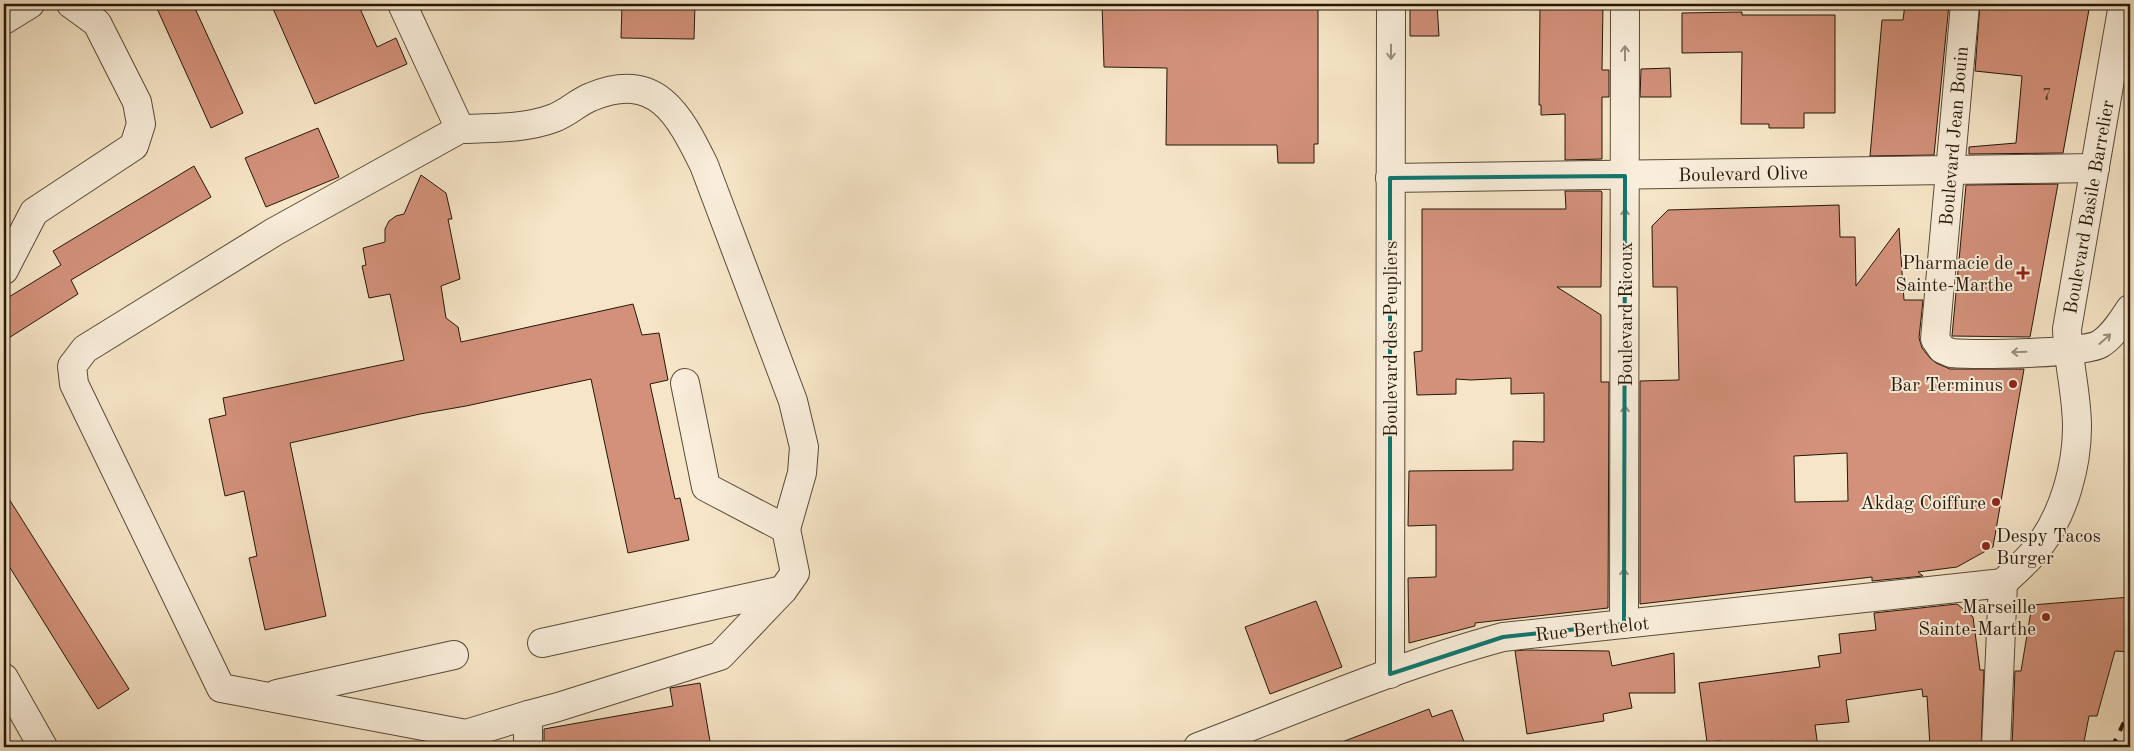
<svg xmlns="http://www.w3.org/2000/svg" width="2134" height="751" font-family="'Old Standard TT',serif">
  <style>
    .building { fill: #d3917b; stroke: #251808; fill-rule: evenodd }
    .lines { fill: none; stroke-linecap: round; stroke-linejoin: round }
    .minor-casing { stroke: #594b38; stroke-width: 30 }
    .minor { stroke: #f9eedb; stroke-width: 28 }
    .rail { stroke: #251808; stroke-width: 4; stroke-dasharray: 9 9; stroke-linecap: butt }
    .oneway { stroke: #9a8e7c }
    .marked { fill: none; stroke: #0f766e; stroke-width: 4; stroke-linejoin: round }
    .poi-dot { fill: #8f2418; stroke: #f9eedb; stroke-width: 2 }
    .labels { text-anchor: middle; stroke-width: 4; stroke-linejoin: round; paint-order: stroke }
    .number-label { font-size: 16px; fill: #503625 }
    .street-label { font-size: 19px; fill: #251808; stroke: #f9eedb }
    .poi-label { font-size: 19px; fill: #251808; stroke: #f9eedb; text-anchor: end }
  </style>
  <rect width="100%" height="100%" fill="#f6e5c7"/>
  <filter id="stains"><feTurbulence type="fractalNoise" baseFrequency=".004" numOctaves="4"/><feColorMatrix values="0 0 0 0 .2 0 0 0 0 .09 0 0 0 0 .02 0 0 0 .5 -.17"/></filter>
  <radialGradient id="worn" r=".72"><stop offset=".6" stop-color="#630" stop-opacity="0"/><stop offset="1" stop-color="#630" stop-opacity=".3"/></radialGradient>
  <g class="building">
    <polygon points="155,4 193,4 243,113 211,128"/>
    <polygon points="271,4 358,4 377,47 396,38 407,64 315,104"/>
    <polygon points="622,4 695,4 694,39 621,38"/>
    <polygon points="1102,4 1318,4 1318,144 1314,144 1314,163 1278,163 1277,145 1166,145 1167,68 1104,67"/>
    <polygon points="1410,4 1437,4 1439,36 1410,36"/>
    <polygon points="1570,4 1603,4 1602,70 1609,70 1609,97 1602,97 1602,159 1565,160 1565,114 1541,115 1541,105 1539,105 1540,5"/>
    <polygon points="1905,4 1949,4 1934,155 1870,156 1882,20 1903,20"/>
    <polygon points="1980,4 2090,4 2063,153 1969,154 1969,147 2016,143 2022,76 1975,71"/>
    <polygon points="1742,12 1742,15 1835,15 1835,113 1804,113 1804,128 1769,128 1769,124 1741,124 1742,52 1682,53 1682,13"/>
    <polygon points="1670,68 1671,97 1640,97 1641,69"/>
    <polygon points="318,128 339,177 266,207 245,158"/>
    <polygon points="194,166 211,197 71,280 78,294 4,341 4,300 61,265 53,251"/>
    <polygon points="421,175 446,193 452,219 448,219 460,279 441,286 446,318 458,327 461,342 633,304 642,335 659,333 668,380 650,384 675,499 680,498 689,540 628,553 591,379 466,406 420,414 290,443 326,616 265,630 249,558 257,556 244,491 225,496 209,419 226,415 223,398 404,360 390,294 369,298 362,266 366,265 363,248 385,242 385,229 389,221 396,216 404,214"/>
    <polygon points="2058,184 2030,337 1952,336 1966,185"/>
    <polygon points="1565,191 1601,191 1602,192 1601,287 1557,287 1601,315 1601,382 1609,382 1608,608 1475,623 1475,626 1409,643 1408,578 1436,577 1436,525 1408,526 1409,471 1513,470 1513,441 1544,442 1544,393 1511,394 1511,378 1471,380 1456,379 1456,394 1417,395 1414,352 1422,351 1422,209 1566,209"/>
    <path d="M 1839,205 L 1840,237 L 1855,237 L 1856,286 L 1899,228 L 1904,300 L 1923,300 L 1919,338 L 1922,348 L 1930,358 L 1936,363 L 1950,369 L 2024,369 L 1993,547 L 1957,567 L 1918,572 L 1923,576 L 1872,581 L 1872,577 L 1640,604 L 1640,381 L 1679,380 L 1677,287 L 1653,287 L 1652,226 L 1668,210 ZM 1847,453 L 1848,501 L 1795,502 L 1794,456 Z"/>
    <polygon points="4,491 129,689 98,709 4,558"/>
    <polygon points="2130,597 2130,652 2115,651 2097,716 2089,716 2083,747 2012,747 2015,671 2021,671 2032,605"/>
    <polygon points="1316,601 1342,667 1270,694 1245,627"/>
    <polygon points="1957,604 1973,617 1980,670 1984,670 1981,747 1930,747 1927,696 1923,697 1922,689 1846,700 1849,722 1815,725 1818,747 1774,747 1774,741 1722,747 1721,741 1707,742 1699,683 1820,667 1818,656 1841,653 1839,634 1876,630 1874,613"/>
    <polygon points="1525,650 1609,651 1612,666 1674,653 1675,693 1629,693 1632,708 1603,714 1604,721 1527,734 1515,651"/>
    <polygon points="700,683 711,747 544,747 544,729 673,706 670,688"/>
    <polygon points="1429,709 1432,717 1452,710 1466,747 1334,747 1334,745"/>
  </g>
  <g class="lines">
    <defs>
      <g id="minor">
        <polyline points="402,4 460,129 274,232 85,349 72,366 74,384 221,688 466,734 528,715"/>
        <path d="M 1965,4 L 1935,339 L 1942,349 L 1951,353 C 1975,355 2084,354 2100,344 C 2113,336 2122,321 2130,309"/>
        <polyline points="4,20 30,4"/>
        <path d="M 460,129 C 491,128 525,129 554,118 C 569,112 578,102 591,97 C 656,70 679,114 704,165 L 793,401 L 798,422 L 804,447 L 802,473 L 786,529"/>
        <polyline points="1390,178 2095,168"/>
        <polyline points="4,270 34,212 134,146 141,124 137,102 97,23 71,4"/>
        <path d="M 2003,583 C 2015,571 2030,559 2040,545 C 2064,513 2077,466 2077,427 C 2077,394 2068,362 2067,329 L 2123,4"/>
        <polyline points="1624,624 1625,4"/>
        <polyline points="542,643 783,590"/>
        <polyline points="1390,674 1391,4"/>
        <polyline points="4,678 43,747"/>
        <polyline points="277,694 454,655"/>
        <polyline points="528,747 528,715 558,707 720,656 783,590 795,573 786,529 706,487 685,383"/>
        <path d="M 1198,747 C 1298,709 1399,665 1503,637 L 2003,583"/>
        <polyline points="1996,747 2003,583"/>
      </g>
    </defs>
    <use href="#minor" class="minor-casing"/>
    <use href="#minor" class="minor"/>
    <polyline class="rail" points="2112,747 2130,710"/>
  </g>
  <defs><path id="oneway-shaft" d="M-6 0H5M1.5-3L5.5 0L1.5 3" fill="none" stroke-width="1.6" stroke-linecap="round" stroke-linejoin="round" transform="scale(1.25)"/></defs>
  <g class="oneway">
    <use href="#oneway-shaft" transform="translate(1391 52) rotate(90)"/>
    <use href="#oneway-shaft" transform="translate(1625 53) rotate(-90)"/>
    <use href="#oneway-shaft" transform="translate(1625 216) rotate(-90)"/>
    <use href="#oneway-shaft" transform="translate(2105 339) rotate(-41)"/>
    <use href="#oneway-shaft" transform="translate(2019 352) rotate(178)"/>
    <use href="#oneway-shaft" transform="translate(1625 413) rotate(-90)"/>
    <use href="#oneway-shaft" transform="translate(1624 576) rotate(-90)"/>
  </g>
  <path class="marked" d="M 1625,176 L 1624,624 L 1503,637 L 1390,674 L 1390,178 Z"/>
  <g class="poi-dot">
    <path d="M2020.5 265.5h5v5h5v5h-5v5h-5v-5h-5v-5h5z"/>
    <circle cx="2013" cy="384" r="5"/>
    <circle cx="1996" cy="502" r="5"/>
    <circle cx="1986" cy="546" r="5"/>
    <circle cx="2046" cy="617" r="5"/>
  </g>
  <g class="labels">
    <g class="number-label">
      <text x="2047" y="100">7</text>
    </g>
    <g class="street-label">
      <text transform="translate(1953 136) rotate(-85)" y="7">Boulevard Jean Bouin</text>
      <text transform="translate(1743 173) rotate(-1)" y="7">Boulevard Olive</text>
      <text transform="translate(2088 207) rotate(-80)" y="7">Boulevard Basile Barrelier</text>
      <text transform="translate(1625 314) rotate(-90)" y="7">Boulevard Ricoux</text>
      <text transform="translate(1390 339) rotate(-90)" y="7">Boulevard des Peupliers</text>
      <text transform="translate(1592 628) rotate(-6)" y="7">Rue Berthelot</text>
    </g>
    <g class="poi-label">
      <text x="2013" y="269">Pharmacie de<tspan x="2013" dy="22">Sainte-Marthe</tspan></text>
      <text x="2003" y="391">Bar Terminus</text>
      <text x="1986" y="509">Akdag Coiffure</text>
      <text x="1996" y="542" text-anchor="start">Despy Tacos<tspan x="1996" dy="22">Burger</tspan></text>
      <text x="2036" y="613">Marseille<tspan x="2036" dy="22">Sainte-Marthe</tspan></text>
    </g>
  </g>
  <rect width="2134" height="751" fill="none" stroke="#f6e5c7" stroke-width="20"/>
  <rect x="5" y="5" width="2124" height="741" fill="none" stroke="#251808" stroke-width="2.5"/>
  <rect x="10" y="10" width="2114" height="731" fill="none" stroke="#251808"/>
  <rect width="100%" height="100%" filter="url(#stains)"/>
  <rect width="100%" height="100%" fill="url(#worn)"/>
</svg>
